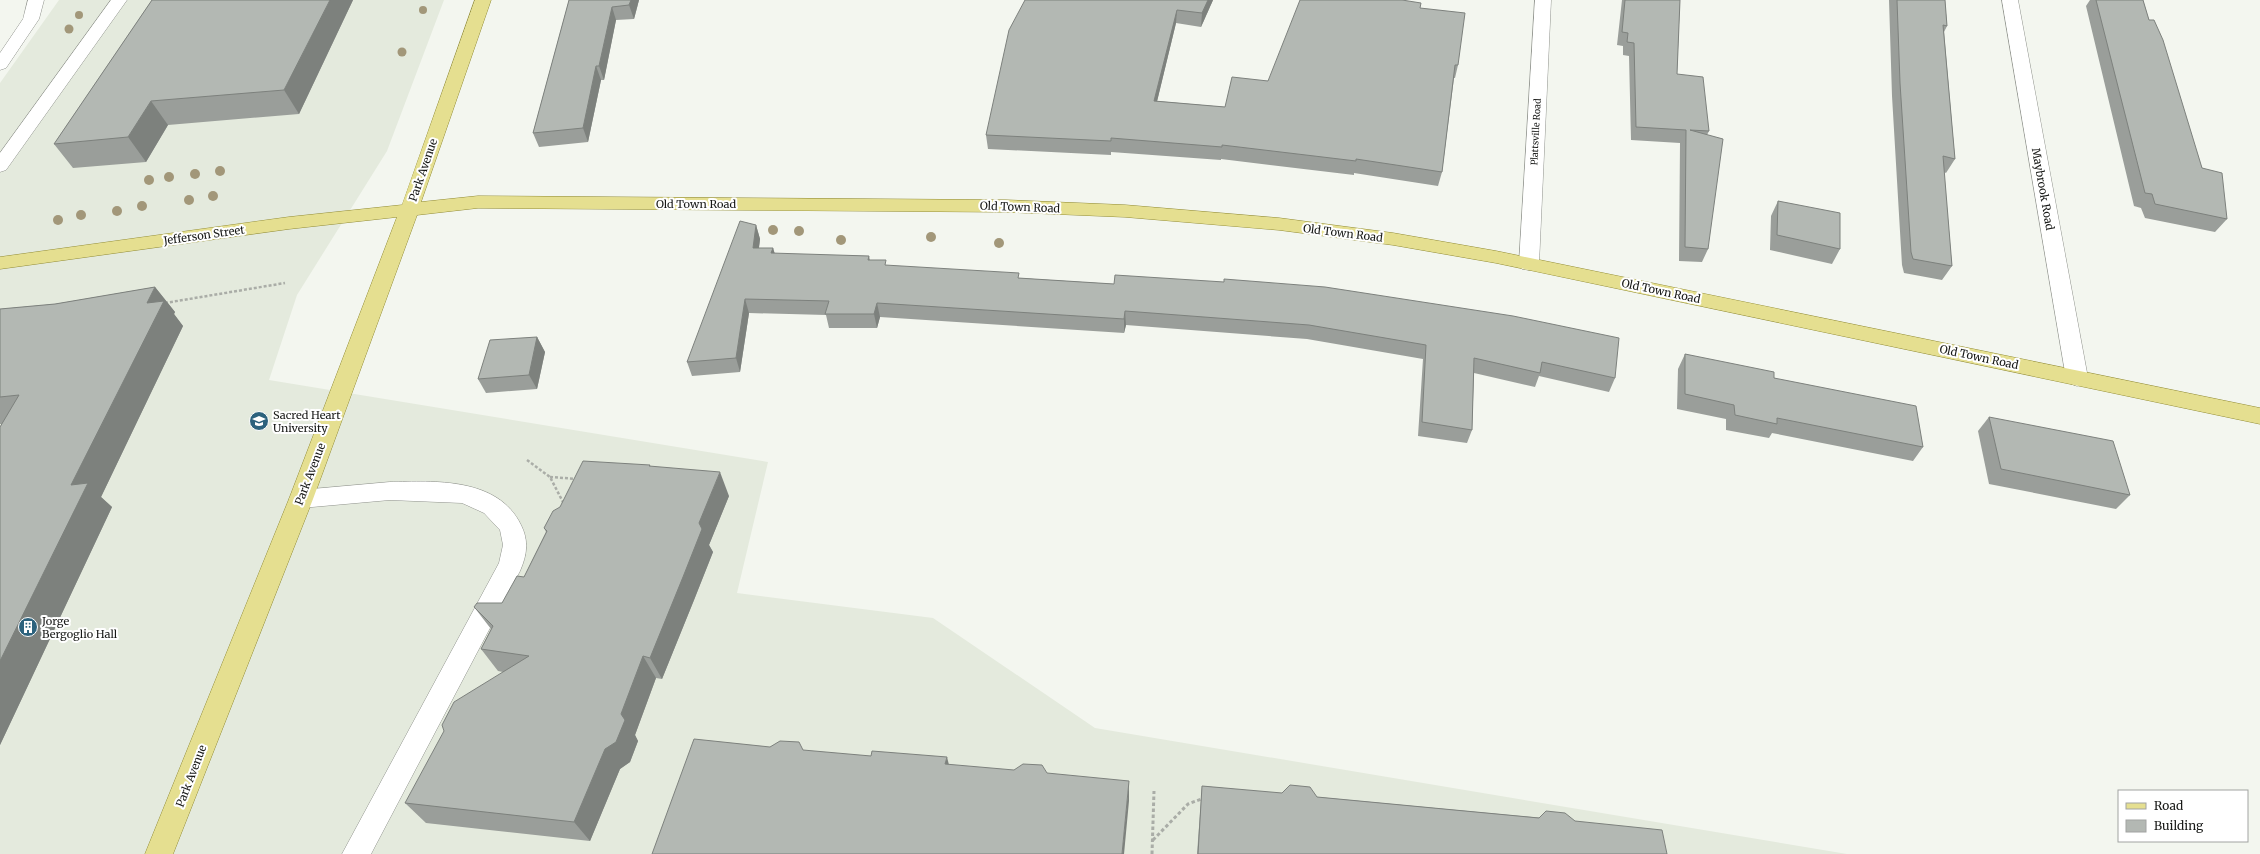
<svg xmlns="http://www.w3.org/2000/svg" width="2260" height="854" font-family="Merriweather,serif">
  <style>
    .built { fill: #e4eadd }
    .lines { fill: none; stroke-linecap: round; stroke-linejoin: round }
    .minor-casing { stroke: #8f928c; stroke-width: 1 }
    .major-casing { stroke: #928c35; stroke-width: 1 }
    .path-far1 { stroke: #aaada7; stroke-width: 2.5; stroke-dasharray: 3 2; stroke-linecap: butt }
    .path { stroke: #aaada7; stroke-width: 3; stroke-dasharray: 3.5 2.5; stroke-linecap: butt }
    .minor { fill: #fff; fill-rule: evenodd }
    .major { fill: #e5df90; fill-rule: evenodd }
    .tree { fill: #a29779 }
    .wall { fill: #9a9e9a }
    .shaded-wall { fill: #7d817d }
    .building { fill: #b3b8b3; stroke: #7d817d }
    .labels { text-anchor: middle; stroke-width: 4; stroke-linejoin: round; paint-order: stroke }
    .far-street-label { font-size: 9px; fill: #171816; stroke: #fff }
    .street-label { font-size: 11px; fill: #171816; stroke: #fff }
    .poi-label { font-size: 11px; fill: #171816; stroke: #fff; text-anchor: start }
  </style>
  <rect width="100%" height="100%" fill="#f3f6ef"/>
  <polygon class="built" points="59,0 444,0 387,151 297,295 269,380 768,462 737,593 933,618 1095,728 1847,854 0,854 0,83"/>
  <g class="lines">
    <defs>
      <g id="minor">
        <polygon points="28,0 44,0 39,19 6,68 0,70 0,53 23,19"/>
        <polygon points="111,0 127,0 6,170 0,172 0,153"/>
        <polygon points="1535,0 1551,0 1539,264 1536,269 1529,270 1522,269 1519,264"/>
        <polygon points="2002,0 2018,0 2088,378 2085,383 2077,386 2069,383 2066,378"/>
        <path d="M 390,482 C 434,481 498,477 521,525 C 529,541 527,555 520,571 L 371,854 L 342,854 L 499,563 L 503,545 L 500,530 L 484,513 L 462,503 L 390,500 L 301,508 L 293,505 L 289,499 L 293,493 L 301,490 Z"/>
      </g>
      <polygon id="major" points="475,0 491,0 421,202 478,196 1006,200 1125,205 1279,218 1393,233 1496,251 2260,408 2260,424 1496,263 1393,245 1279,230 1125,217 1006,212 478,208 417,215 313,499 173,854 145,854 289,499 397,217 289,229 0,269 0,257 289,217 402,205"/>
    </defs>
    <use href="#minor" class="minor-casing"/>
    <use href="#major" class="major-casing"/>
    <g class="path-far1">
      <polyline points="165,303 285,283"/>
      <polyline points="527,460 550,477 564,504"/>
      <polyline points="550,477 577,479"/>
    </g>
    <g class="path">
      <polyline points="1153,840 1188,804 1204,798"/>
      <polyline points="1152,854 1154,791"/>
    </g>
    <use href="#minor" class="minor"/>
    <use href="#major" class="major"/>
  </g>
  <g class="tree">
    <circle cx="423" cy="10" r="4"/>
    <circle cx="79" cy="15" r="4"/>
    <circle cx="69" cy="29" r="4.5"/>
    <circle cx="402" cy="52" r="4.5"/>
    <circle cx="220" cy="171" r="5"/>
    <circle cx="195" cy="174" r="5"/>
    <circle cx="169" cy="177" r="5"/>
    <circle cx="149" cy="180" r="5"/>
    <circle cx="213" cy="196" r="5"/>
    <circle cx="189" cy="200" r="5"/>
    <circle cx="142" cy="206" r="5"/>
    <circle cx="117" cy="211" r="5"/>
    <circle cx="81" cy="215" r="5"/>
    <circle cx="58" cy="220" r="5"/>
    <circle cx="773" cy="230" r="5"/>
    <circle cx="799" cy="231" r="5"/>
    <circle cx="931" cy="237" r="5"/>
    <circle cx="841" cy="240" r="5"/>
    <circle cx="999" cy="243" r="5"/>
  </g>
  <g class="wall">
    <polygon points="152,0 353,0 299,114 168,125 146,162 73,168 54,144"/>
    <polygon points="569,0 639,0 634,19 616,20 604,80 601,80 588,142 539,147 533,133"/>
    <polygon points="1025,0 1213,0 1201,27 1176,23 1157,101 1225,107 1268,81 1420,8 1458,65 1455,78 1454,78 1442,172 1438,186 1354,173 1354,175 1221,159 1221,160 1111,152 1111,155 988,149 986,135"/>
    <polygon points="1622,0 1680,0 1677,74 1709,131 1707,135 1708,249 1702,262 1679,261 1680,143 1631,140 1629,56 1623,55 1623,46 1617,45"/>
    <polygon points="1889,0 1945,0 1947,26 1944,32 1955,159 1946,173 1944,172 1952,266 1942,280 1904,273 1902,265 1892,96"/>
    <polygon points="2090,0 2143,0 2149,20 2202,168 2227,219 2215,232 2145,218 2141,208 2134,206 2086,6"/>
    <polygon points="1778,201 1840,249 1832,264 1770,250 1771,216"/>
    <polygon points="756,225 760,239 759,248 773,248 775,254 869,256 870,260 888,266 1019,278 1114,284 1224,282 1615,378 1609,392 1539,376 1535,387 1474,373 1472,430 1467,443 1418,436 1423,359 1307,339 1126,325 1124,333 880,317 877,328 829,328 826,315 749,313 740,372 692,376 687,362"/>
    <polygon points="155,287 175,312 174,314 183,326 101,497 112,507 0,745 0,427 2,424 0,424 0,309 55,304"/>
    <polygon points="537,337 545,352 537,389 486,393 478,379"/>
    <polygon points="1685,354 1774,378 1923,447 1913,461 1772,433 1769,438 1726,430 1726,419 1677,409 1678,369"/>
    <polygon points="1989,417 2130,495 2116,509 1989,484 1978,431"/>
    <polygon points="650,465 651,467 729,496 709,545 713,552 694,600 662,679 656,678 635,735 638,741 630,762 620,769 590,841 426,823 405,803 503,672 498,671 481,649 491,629 474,607 502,603 524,577 546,532 544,528"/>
    <polygon points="1202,786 1575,821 1667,854 1197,854"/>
  </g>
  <g class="shaded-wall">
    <polygon points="330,0 353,0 299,114 284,90"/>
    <polygon points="631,0 639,0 634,19 629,5"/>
    <polygon points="1208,0 1213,0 1201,27 1202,13"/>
    <polygon points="612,7 616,20 604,80 599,66"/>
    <polygon points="1177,10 1176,23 1154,114 1154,101"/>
    <polygon points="596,66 601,80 588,142 583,128"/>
    <polygon points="151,101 168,125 146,162 128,137"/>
    <polygon points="756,225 760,239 757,262 753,248"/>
    <polygon points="773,248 777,262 771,253"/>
    <polygon points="155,287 175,312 174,314 183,326 101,497 112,507 0,745 0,661 71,485 147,303"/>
    <polygon points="745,299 749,313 740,372 736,358"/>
    <polygon points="877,303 880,317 877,328 874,314"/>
    <polygon points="1125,311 1126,325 1124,333 1124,319"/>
    <polygon points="537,337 545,352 537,389 529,375"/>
    <polygon points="720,472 729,496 709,545 713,552 694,600 662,679 650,658 699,523"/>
    <polygon points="643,656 656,678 635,735 638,741 630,762 620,769 590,841 574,822 605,749 621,714"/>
    <polygon points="947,757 952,777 945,764"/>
    <polygon points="1129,781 1129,801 1124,854 1122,854"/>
  </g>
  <g class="building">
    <polygon points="152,0 330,0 284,90 151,101 128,137 54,144"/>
    <polygon points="569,0 631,0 629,5 612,7 599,66 596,66 583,128 533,133"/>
    <polygon points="1025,0 1208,0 1202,13 1177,10 1154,101 1225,107 1232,77 1268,81 1300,0 1402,0 1421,3 1420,8 1465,13 1458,65 1455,65 1442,172 1356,159 1356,161 1222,145 1222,147 1111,138 1111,141 986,135 1009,30"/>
    <polygon points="1625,0 1680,0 1677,74 1703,77 1709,131 1690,130 1723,139 1708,249 1685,247 1686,130 1636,127 1634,43 1627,42 1628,33 1622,32"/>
    <polygon points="1897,0 1945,0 1947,26 1943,25 1955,159 1943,156 1952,266 1913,259 1911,252 1900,83"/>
    <polygon points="2096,0 2143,0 2149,20 2154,20 2163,40 2202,168 2222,173 2227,219 2155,204 2152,194 2145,193"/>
    <polygon points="1778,201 1840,213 1840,249 1777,235"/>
    <polygon points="740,221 756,225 753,248 773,248 771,253 869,256 868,260 886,260 885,265 1019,273 1018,278 1114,284 1115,275 1224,282 1224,279 1325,287 1513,316 1619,338 1615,378 1542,362 1540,373 1474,358 1472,430 1422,422 1426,345 1309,325 1125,311 1124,319 877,303 874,314 825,314 829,301 745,299 736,358 687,362"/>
    <polygon points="155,287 147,303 164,301 71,485 88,483 0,661 0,427 19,395 0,397 0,309 55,304"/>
    <polygon points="537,337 529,375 478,379 490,340"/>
    <polygon points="1685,354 1774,372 1774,378 1916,406 1923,447 1777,418 1777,424 1735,415 1734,405 1685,394"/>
    <polygon points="1989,417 2113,441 2130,495 2001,469"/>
    <polygon points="583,461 650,465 649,466 720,472 699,523 702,529 683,577 650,658 643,656 621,714 625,720 616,742 605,749 574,822 405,803 444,731 442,725 454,702 529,656 481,649 493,626 474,607 477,603 502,603 517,576 524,577 547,531 544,528 553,511 560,507"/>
    <polygon points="694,739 770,747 780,741 799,742 803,750 871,756 872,751 947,757 945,764 1014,770 1023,764 1042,765 1047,773 1129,781 1122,854 652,854"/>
    <polygon points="1290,785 1310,787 1317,797 1539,818 1546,811 1565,813 1575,821 1662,830 1667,854 1198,854 1202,786 1282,793"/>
  </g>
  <defs>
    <symbol id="university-disc" viewBox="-11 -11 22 22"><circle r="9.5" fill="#2c627d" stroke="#fff"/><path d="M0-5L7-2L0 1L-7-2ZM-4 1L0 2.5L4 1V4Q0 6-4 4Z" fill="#fff"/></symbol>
    <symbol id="building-disc" viewBox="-11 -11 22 22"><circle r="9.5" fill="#2c627d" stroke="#fff"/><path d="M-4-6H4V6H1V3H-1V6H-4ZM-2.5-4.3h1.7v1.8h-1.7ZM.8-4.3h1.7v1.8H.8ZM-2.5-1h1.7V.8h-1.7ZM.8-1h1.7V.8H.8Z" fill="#fff"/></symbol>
  </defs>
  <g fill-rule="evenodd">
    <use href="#university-disc" x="248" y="410" width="22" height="22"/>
    <use href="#building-disc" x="17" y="616" width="22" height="22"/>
  </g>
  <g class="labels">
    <g class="far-street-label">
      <text transform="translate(1536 132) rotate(-87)" y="3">Plattsville Road</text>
    </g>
    <g class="street-label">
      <text transform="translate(423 170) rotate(-71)" y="4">Park Avenue</text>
      <text transform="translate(2043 189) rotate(80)" y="4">Maybrook Road</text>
      <text x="696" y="208">Old Town Road</text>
      <text transform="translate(1020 207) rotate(2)" y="4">Old Town Road</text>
      <text transform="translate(1343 233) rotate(7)" y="4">Old Town Road</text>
      <text transform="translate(204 235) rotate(-8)" y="4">Jefferson Street</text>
      <text transform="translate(1661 291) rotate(12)" y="4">Old Town Road</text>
      <text transform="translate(1979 357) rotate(12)" y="4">Old Town Road</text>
      <text transform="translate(310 474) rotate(-69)" y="4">Park Avenue</text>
      <text transform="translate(191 776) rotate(-69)" y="4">Park Avenue</text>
    </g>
    <g class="poi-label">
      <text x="273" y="419">Sacred Heart<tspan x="273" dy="13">University</tspan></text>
      <text x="42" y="625">Jorge<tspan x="42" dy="13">Bergoglio Hall</tspan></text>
    </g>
  </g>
  <rect x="2118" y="790" width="130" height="52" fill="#ffffff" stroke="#a2a3a2"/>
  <rect x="2126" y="803" width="20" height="6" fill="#e5df90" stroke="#a2a3a2"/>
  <text x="2154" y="810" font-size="12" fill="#171816">Road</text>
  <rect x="2126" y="820" width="20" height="12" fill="#b3b8b3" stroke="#a2a3a2"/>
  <text x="2154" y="830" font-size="12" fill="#171816">Building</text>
</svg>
